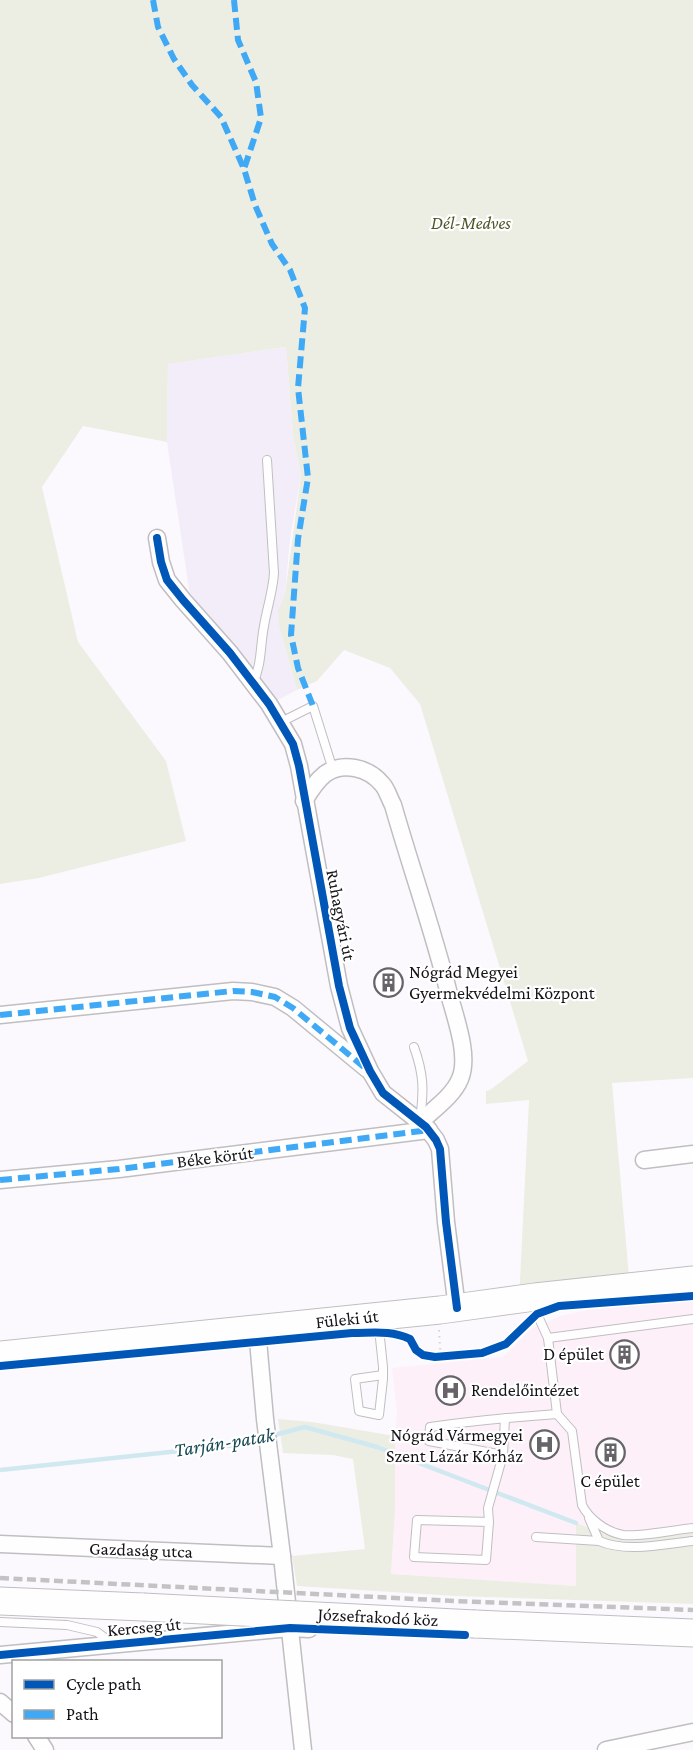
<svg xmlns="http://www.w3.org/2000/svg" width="693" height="1750" font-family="'Crimson Pro',serif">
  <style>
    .built { fill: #f2edf8 }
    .medical { fill: #fdf0f9 }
    .green { fill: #eceee4 }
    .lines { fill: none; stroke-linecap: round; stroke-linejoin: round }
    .stream { stroke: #d0e8f0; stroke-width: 4.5 }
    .lane-casing { stroke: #c0bec1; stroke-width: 10 }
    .street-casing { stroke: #c0bec1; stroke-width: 19 }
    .primary-casing { stroke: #c0bec1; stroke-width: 29 }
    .path { stroke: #d4d3d4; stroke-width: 2; stroke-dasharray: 1.5 4.5; stroke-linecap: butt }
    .lane { stroke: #fefeff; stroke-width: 8 }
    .street { stroke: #fefeff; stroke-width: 16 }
    .primary { stroke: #fefeff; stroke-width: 27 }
    .rail { stroke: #c4c3c4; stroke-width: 4.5; stroke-dasharray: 9 4.5; stroke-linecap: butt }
    .primary-bridge-casing { stroke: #c0bec1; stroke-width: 29; stroke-linecap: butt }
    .primary-bridge { stroke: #fefeff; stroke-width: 27 }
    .quiet { stroke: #3fa9f5; stroke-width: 6; stroke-dasharray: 12 6; stroke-linecap: butt }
    .cycleway-casing { stroke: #fff; stroke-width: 11 }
    .cycleway { stroke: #0057b8; stroke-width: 8 }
    .labels { text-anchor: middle; stroke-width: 4.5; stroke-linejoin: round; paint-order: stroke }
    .park-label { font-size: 18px; font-style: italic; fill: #4d5728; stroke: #fff }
    .street-label { font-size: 18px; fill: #161418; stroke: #fff }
    .poi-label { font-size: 18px; fill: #161418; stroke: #fff; text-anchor: start }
    .water-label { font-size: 20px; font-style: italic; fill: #154853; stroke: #fff }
  </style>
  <rect width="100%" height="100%" fill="#fbf9fd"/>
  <polygon class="built" points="286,347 293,435 301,475 290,539 285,594 278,610 279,626 297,690 274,702 191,602 167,442 168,364"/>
  <polygon class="medical" points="693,1299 693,1533 624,1541 577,1523 576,1586 391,1574 395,1510 394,1454 397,1411 392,1368 503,1357 531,1329 560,1316 588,1310"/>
  <g class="green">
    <polygon points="0,0 693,0 693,1078 612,1083 630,1288 519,1300 529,1100 486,1104 486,1091 490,1090 528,1061 420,704 390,668 344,650 317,681 297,690 279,626 278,610 285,594 301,475 293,435 286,347 168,364 167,442 83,426 42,487 78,642 166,761 186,841 39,878 0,884"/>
    <polygon points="278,1419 312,1422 395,1436 395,1510 391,1574 576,1586 576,1523 624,1541 693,1533 693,1604 455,1596 297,1586 292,1556 365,1549 353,1459 333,1455 283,1453"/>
  </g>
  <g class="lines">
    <polyline class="stream" points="0,1470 236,1445 305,1427 377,1447 576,1523"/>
    <defs>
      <g id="lane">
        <path d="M 253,683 C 262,664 260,646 264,626 C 267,608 273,591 274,573 L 267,460"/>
        <polyline points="281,722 313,706 333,770"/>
        <path d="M 414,1047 C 424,1075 424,1090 420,1120"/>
        <polyline points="378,1319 383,1367 383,1379 379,1415 359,1411 355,1379 383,1375"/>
        <polyline points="548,1338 693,1319"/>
        <path d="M 557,1414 L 572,1431 L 582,1505 C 589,1519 606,1532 623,1535 C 641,1537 673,1530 693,1528"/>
        <path d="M 505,1418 L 503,1455 L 429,1441 L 430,1427 C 472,1421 515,1417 557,1414 L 548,1338 L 537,1314 L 535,1301"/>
        <path d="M 589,1518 L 599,1541 C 627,1553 664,1544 693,1541"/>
        <polyline points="489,1522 486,1560 414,1557 417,1520 489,1522 488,1508 503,1455"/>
        <polyline points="536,1537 599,1541"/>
        <polyline points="0,1622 67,1625 97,1632 113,1644"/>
      </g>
      <g id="street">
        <polyline points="157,538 161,562 167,580 183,600 230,653 269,704 293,744 299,766 339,986 350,1028 370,1071 383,1093 426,1127 436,1140 440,1149 446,1222 457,1308"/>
        <path d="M 304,801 C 310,791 316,781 325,774 C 343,761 369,768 382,784 C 387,789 389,798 393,805 C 411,868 433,930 449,994 C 455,1017 470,1056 460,1079 C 453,1096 434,1109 420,1122"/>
        <polyline points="0,1015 233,991 252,992 275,997 293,1008 367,1069"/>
        <polyline points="644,1160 693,1154"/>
        <polyline points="0,1180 119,1169 429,1130"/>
        <polyline points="257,1329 265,1419 282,1556 303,1750"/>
        <polyline points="0,1544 282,1556"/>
        <polyline points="0,1655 290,1628 309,1629"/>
        <polyline points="0,1702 14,1714"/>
        <polyline points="36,1736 45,1750"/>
        <polyline points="606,1750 693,1732"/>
      </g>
      <g id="primary">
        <polyline points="0,1355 440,1310 535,1297 693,1280"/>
        <polyline points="0,1601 143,1607"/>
        <polyline points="475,1624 693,1633"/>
      </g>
    </defs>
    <use href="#lane" class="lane-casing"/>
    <use href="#street" class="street-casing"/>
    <use href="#primary" class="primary-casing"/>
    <polyline class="path" points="439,1330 441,1363"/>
    <use href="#lane" class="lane"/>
    <use href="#street" class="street"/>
    <use href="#primary" class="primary"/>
    <polyline class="rail" points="0,1578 455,1601 693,1610"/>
    <defs>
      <polyline id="primary-bridge" points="143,1607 475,1624"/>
    </defs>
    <use href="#primary-bridge" class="primary-bridge-casing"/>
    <use href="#primary-bridge" class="primary-bridge"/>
    <g class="quiet">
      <polyline points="153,0 158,27 174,59 192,85 221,117 244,169 255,205 272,244 290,270 305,308 298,388 308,478 298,539 291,635 298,668 313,706"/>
      <polyline points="234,0 238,40 256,82 261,118 244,169"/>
      <polyline points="0,1015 233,991 252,992 275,997 293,1008 365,1068"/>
      <polyline points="0,1180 119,1169 429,1130"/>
    </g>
    <defs>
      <g id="cycleway">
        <polyline points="157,538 161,562 167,580 183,600 230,653 269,704 293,744 299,766 339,986 350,1028 370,1071 383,1093 426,1127 436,1140 440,1149 446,1222 457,1308"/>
        <path d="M 0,1366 L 352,1333 C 374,1333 390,1330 410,1339 L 416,1350 L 423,1355 L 435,1357 L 482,1353 L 506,1344 L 537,1314 L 559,1306 L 693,1296"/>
        <polyline points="0,1655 290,1628 465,1635"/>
      </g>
    </defs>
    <use href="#cycleway" class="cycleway-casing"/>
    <use href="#cycleway" class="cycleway"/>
  </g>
  <defs>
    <symbol id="building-ring" viewBox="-11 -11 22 22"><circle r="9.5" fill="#fff" stroke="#666468" stroke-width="1.5"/><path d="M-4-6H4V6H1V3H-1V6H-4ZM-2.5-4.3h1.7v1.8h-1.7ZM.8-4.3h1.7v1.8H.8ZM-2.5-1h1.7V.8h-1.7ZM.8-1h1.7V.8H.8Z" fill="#666468"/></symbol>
    <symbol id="hospital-ring" viewBox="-11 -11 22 22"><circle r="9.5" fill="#fff" stroke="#666468" stroke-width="1.5"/><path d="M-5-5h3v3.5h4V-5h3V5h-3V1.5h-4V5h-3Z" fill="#666468"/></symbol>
  </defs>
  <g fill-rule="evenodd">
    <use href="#building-ring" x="372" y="966" width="33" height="33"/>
    <use href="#building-ring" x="608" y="1338" width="33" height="33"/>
    <use href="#hospital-ring" x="434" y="1374" width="33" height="33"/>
    <use href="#hospital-ring" x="528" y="1428" width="33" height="33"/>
    <use href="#building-ring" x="594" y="1436" width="33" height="33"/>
  </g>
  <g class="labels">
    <g class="park-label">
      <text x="471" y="229">Dél-Medves</text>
    </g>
    <g class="street-label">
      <text transform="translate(341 915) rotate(79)" y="6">Ruhagyári út</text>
      <text transform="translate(215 1157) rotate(-7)" y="6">Béke körút</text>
      <text transform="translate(347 1319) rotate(-6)" y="6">Füleki út</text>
      <text transform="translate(141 1550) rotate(2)" y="6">Gazdaság utca</text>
      <text transform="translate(378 1617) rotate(3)" y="6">Józsefrakodó köz</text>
      <text transform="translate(144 1627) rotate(-5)" y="6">Kercseg út</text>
    </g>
    <g class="poi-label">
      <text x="409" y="978">Nógrád Megyei<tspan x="409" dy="21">Gyermekvédelmi Központ</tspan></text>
      <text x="604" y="1360" text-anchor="end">D épület</text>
      <text x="471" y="1396">Rendelőintézet</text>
      <text x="523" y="1441" text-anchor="end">Nógrád Vármegyei<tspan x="523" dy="21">Szent Lázár Kórház</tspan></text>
      <text x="610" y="1487" text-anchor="middle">C épület</text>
    </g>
    <g class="water-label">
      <text transform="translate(224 1442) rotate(-9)" y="7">Tarján-patak</text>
    </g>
  </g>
  <rect x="12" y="1660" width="210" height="78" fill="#ffffff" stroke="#a2a1a3" stroke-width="1.5"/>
  <rect x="24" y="1680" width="30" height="9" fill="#0057b8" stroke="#a2a1a3" stroke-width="1.5"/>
  <text x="66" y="1690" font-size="18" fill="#161418">Cycle path</text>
  <rect x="24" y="1710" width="30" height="9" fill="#3fa9f5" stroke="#a2a1a3" stroke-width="1.5"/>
  <text x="66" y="1720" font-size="18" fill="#161418">Path</text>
</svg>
